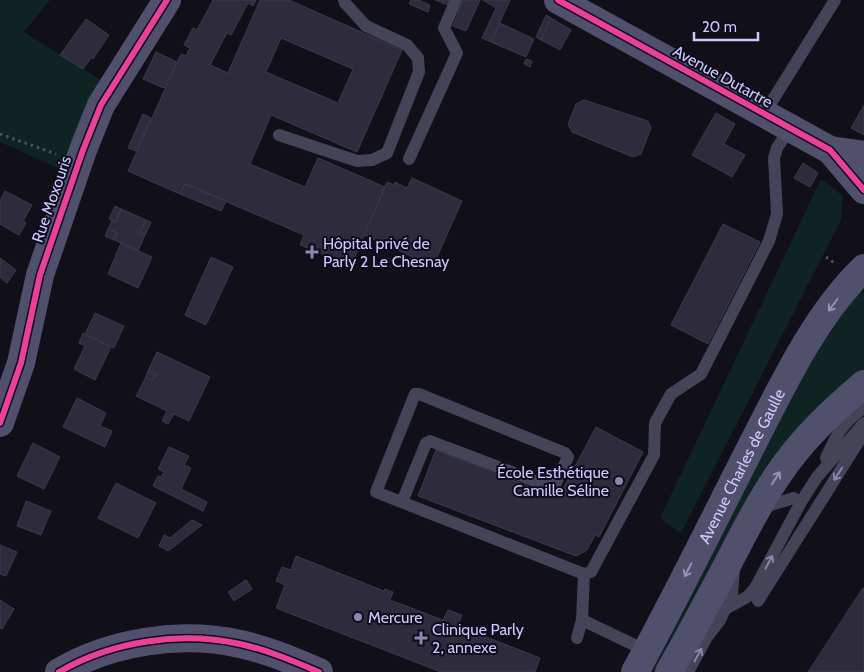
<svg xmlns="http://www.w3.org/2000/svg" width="864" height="672" font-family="Cabin,sans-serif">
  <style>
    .green { fill: #0f2322 }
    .building { fill: #2e2c3c; stroke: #3c394d; fill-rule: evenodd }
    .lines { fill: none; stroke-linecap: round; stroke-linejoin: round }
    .path { stroke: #465460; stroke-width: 3; stroke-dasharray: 2.5 4; stroke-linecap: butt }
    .lane { stroke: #444459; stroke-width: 12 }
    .secondary { stroke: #50506c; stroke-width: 28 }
    .cycleway-casing { stroke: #0e0b1c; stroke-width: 9 }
    .cycleway { stroke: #ea4096; stroke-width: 6 }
    .oneway { stroke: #9491bc }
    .oneway2 { stroke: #8886ac }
    .poi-dot { fill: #8b87ae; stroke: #0e0b1c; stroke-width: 2 }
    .labels { text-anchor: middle; stroke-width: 4; stroke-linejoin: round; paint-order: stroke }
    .street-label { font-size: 16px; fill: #ccc7fe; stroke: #0e0b1c }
    .poi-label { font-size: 16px; fill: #ccc7fe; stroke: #0e0b1c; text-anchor: start }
  </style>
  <rect width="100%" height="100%" fill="#110f18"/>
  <g class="green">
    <polygon points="0,0 50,0 24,32 104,82 64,171 0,142"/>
    <polygon points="821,179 843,196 841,220 681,533 660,518"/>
    <polygon points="858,289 864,293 864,370 822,405 658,672 647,672 819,343"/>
  </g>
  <g class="building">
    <path d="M 213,0 L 256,0 L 253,6 L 248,3 L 231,35 L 227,33 L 210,65 L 228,73 L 260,0 L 289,0 L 402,50 L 357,152 L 271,115 L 250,164 L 305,187 L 318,158 L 385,187 L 351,266 L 300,245 L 304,235 L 185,184 L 180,194 L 128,171 L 181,54 L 186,56 L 190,48 L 184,45 L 193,28 L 197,30 ZM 281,38 L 353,69 L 338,103 L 266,72 Z"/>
    <polygon points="411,0 419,0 430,5 428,12 409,4"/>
    <polygon points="435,0 450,0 448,5"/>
    <polygon points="463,0 480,0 466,31 453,26"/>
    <polygon points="483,0 510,0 491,42 482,38 496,8"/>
    <polygon points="546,15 551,18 541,40 536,37"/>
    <polygon points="551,18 571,30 560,50 541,40"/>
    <polygon points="86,19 109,35 93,59 92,57 83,69 60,55"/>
    <polygon points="500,23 534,39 526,57 491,42"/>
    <polygon points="156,52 177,62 164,88 143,79"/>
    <polygon points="526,59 532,61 530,67 524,64"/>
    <polygon points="584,100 648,121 651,128 641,154 633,157 572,132 568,124 576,104"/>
    <polygon points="864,105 864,135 851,128"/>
    <polygon points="716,113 735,124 724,144 745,155 732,177 692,155"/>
    <polygon points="143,114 151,118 136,151 128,148"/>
    <polygon points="803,163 818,173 810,187 794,178"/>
    <polygon points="412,178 462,201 433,266 364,235 387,182 394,185 395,182 407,188"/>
    <polygon points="185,184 226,201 221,211 180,194"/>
    <polygon points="5,191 32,205 23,221 26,223 19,235 0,224 0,201"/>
    <polygon points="115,206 121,209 116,222 109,219"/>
    <polygon points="121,209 146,220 140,232 145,235 138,251 114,240 117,233 108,229 112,220 116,222"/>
    <polygon points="146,220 151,222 145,235 140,232"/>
    <polygon points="723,224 760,242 708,344 671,325"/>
    <polygon points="108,229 117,233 114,240 105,236"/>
    <polygon points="121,243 152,257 138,288 108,274"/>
    <polygon points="211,257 233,267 206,325 185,315"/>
    <polygon points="0,258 16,270 7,283 0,277"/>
    <polygon points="95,313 124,326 114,348 85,334"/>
    <polygon points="83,333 111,347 95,380 74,369 85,346 79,343"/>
    <polygon points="157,352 210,377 189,421 174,414 168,424 162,421 167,411 136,396 146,377 152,381 156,374 148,371"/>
    <polygon points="148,371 156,374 152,381 146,377"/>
    <polygon points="77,398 106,413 100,426 112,431 105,447 63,427"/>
    <polygon points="596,427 643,452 599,537 595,535 587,550 576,556 418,496 436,450 558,498"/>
    <polygon points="33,443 60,457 44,489 17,476"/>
    <polygon points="169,447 189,456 184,465 191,468 181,489 207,502 203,511 153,486 158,476 161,477 164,472 158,469"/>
    <polygon points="116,483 156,503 138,538 98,518"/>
    <polygon points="26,501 51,511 41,535 17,526"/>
    <polygon points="192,520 202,525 168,551 159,546 164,535 170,538"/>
    <polygon points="0,545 17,552 6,576 0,574"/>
    <polygon points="296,556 384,591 385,589 393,592 390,600 443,620 448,610 462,615 458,626 540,658 535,672 441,672 276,608 285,585 276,581 282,567 291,570"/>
    <polygon points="246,580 252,589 234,601 228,592"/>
    <polygon points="863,588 864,589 864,672 808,672"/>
    <polygon points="0,600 14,609 2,629 0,628"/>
  </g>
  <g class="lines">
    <g class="path">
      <polyline points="0,134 56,154"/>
      <polyline points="826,257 836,264"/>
    </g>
    <g class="lane">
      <polyline points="764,114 835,0"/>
      <polyline points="279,135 357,161 372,160 387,153 419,72 418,58 407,45 366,26 345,3 344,0"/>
      <polyline points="409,159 457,53 444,28 456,0"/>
      <path d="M 826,458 C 836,435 843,423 864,407"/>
      <polyline points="402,502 426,443 430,441 548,486 555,485 568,457 565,453 419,394 415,394 376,492 584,574 591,572 654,455 655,423 671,394 701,374 769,241 777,214 774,158 777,148 790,128"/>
      <polyline points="761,508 794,498"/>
      <polyline points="758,601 864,433"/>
      <polyline points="582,620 647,651"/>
      <polyline points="702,622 747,597 755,588 801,502 817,477 864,423"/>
      <polyline points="577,638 582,620 584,574"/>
      <polyline points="688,672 707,637 720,620 732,595 734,568"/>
    </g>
    <g class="secondary">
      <polyline points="558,0 830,150 864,190"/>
      <polyline points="830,150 864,155"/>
      <polyline points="0,423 21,363 40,275 83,150 101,105 167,0"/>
      <path d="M 59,672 C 112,641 181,631 240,644 C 268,650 293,661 319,672"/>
      <path id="s1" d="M 635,672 C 677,596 715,517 755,439 C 784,382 817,313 864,268"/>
      <path d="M 669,672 C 688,639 706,605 724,571 C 741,539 757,505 778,475 C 801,440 832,411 864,384"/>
    </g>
    <defs>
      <g id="cycleway">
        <polyline points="558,0 830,150 864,190"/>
        <polyline points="0,423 21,363 40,275 83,150 101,105 167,0"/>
        <path d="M 59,672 C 112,641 181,631 240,644 C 268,650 293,661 319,672"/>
      </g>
    </defs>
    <use href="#cycleway" class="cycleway-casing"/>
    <use href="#cycleway" class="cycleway"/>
  </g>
  <defs><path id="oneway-shaft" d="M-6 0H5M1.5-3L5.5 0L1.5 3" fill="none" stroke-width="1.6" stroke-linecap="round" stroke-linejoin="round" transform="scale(1.25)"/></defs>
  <g class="oneway">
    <use href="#oneway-shaft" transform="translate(833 305) rotate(127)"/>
    <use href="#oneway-shaft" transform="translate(776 478) rotate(-57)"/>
    <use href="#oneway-shaft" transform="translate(688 570) rotate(117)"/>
  </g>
  <g class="oneway2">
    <use href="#oneway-shaft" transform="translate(838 474) rotate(123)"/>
    <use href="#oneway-shaft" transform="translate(769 562) rotate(-62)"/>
    <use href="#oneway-shaft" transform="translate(698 655) rotate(-61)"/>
  </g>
  <g class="poi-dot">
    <path d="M309.5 244.5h5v5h5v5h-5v5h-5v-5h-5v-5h5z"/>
    <circle cx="619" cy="481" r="5"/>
    <circle cx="358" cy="617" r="5"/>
    <path d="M418.5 630.5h5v5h5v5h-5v5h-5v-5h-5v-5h5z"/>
  </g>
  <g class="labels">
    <g class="street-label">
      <text transform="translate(723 76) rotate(29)" y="6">Avenue Dutartre</text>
      <text transform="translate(51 199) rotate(-71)" y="6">Rue Moxouris</text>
      <text dy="6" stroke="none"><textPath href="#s1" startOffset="232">Avenue Charles de Gaulle</textPath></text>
    </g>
    <g class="poi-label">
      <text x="323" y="249">Hôpital privé de<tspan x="323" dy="18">Parly 2 Le Chesnay</tspan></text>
      <text x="609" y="478" text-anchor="end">École Esthétique<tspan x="609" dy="18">Camille Séline</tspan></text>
      <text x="368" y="623">Mercure</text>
      <text x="432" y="635">Clinique Parly<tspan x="432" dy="18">2, annexe</tspan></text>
    </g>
  </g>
  <path d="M694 32v8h64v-8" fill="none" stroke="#ccc7fe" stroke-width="2.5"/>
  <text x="702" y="32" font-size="15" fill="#ccc7fe" stroke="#0e0b1c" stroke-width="4" paint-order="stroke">20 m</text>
</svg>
